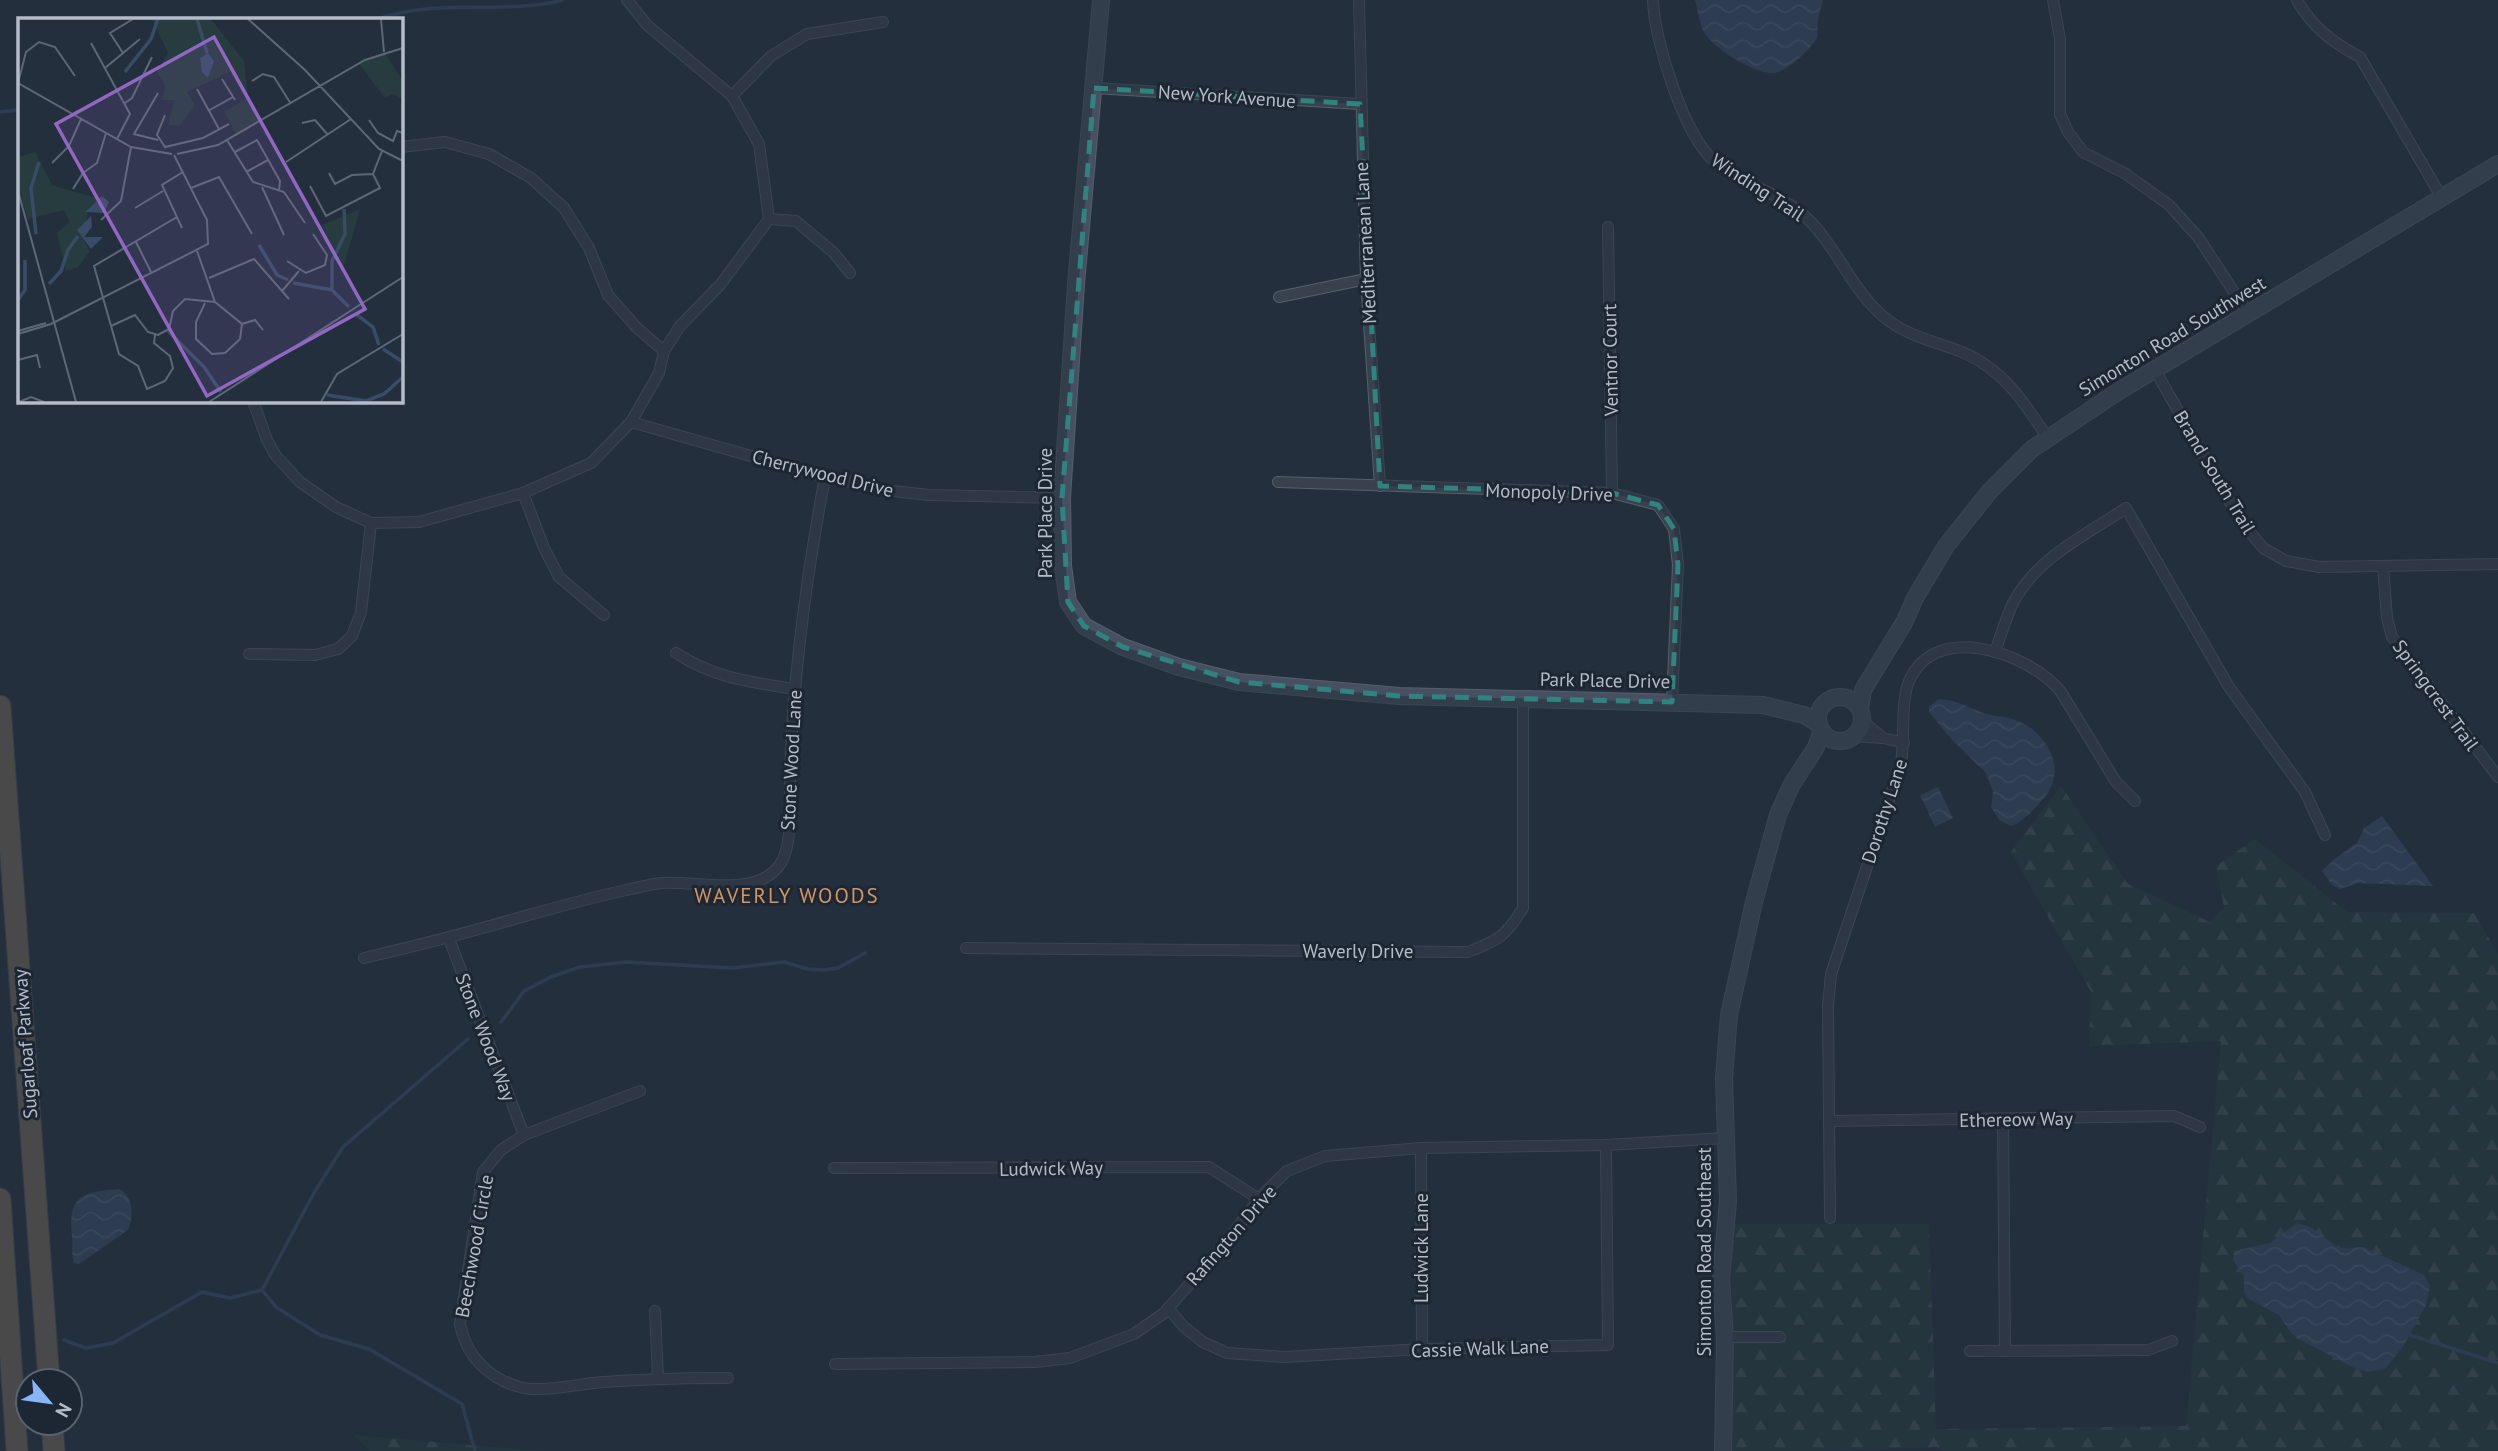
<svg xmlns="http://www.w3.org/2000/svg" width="2498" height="1451" font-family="'PT Sans',sans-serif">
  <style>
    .forest { fill: url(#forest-firs) }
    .water { fill: url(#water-waves) }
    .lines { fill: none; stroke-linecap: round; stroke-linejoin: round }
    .stream { stroke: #394c67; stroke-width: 3.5 }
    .street-casing { stroke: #565f6c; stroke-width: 12 }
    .secondary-casing { stroke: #565f6c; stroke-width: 18 }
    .highway-casing { stroke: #434c59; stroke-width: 23 }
    .street { stroke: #38414e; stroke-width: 10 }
    .secondary { stroke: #465061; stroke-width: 16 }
    .highway { stroke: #746855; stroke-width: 21 }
    .marked { fill: none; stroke: #308480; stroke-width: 5; stroke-dasharray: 14 9; stroke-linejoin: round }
    .labels { text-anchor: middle; stroke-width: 6; stroke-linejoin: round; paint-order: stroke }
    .street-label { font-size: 19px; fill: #b4bcc9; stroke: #1d2633 }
    .neighbourhood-label { font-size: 21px; letter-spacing: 2px; fill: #d59563; stroke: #1d2633 }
    .inset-river { fill: none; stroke: #394c67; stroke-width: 3.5 }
    .inset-road { fill: none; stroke: #5e6776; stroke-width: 2 }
    .view { fill: #9266c3; fill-opacity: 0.15; stroke: #9266c3; stroke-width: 3.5 }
    .inset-edge { fill: none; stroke: #b4bcc9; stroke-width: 3.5 }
  </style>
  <defs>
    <pattern id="forest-firs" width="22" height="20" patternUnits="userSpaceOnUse" patternTransform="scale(1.75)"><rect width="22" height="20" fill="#263c3f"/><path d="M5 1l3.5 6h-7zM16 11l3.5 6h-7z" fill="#435659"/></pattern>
    <pattern id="water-waves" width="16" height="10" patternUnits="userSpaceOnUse" patternTransform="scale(1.75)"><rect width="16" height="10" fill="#394c67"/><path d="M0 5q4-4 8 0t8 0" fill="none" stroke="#53647b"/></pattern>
  </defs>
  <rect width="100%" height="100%" fill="#242f3e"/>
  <g class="forest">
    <polygon points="2061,786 2128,884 2210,922 2224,907 2216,866 2255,839 2347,912 2474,913 2498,954 2498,1451 1945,1451 1935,1447 1833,1451 1729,1451 1729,1268 1733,1224 1929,1224 1936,1429 2186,1426 2221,1041 2089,1046 2091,992 2011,852"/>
    <polygon points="354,1435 539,1451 370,1451"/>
  </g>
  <g class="water">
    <path d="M 1695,0 L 1823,0 L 1818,19 L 1817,38 C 1811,49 1787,71 1775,73 C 1756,75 1712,48 1704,32 C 1699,23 1698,10 1695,0 Z"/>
    <path d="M 1938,699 C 1954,699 1969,708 1984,713 C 1995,717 2006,716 2016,720 C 2048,733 2068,769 2044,798 C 2035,809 2025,820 2012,826 L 2000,821 L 1991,807 L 1993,792 L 1986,773 L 1953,741 L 1929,712 L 1929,707 Z"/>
    <polygon points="1938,787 1953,818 1935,827 1920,795"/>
    <polygon points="2382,816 2433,886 2358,883 2340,889 2332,885 2322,871 2333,860 2357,843 2364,828"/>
    <path d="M 120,1189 C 134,1199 134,1215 128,1230 L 79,1264 L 74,1263 C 71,1254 73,1245 72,1236 C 67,1194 84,1192 120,1189 Z"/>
    <polygon points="2297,1223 2312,1228 2337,1247 2345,1248 2363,1247 2424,1275 2430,1286 2426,1305 2404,1345 2385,1369 2368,1372 2352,1367 2298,1339 2291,1333 2279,1315 2247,1298 2244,1292 2244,1277 2233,1260 2234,1251 2270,1243"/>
  </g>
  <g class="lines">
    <g class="stream">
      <path d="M 378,19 C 425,2 475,10 524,6 C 537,5 550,4 562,0"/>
      <polyline points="0,112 19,110"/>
      <polyline points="501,1022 524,991 551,977 580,967 626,962 732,968 784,962 808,969 823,970 838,968 865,953"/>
      <polyline points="262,1290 315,1191 343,1147 468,1039"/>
      <polyline points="2410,1335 2498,1363"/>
      <polyline points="64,1340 86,1348 113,1343 202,1292 230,1298 262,1290 276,1307 320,1335 369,1349 462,1404 475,1451"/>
    </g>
    <defs>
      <g id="street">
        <polyline points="1359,0 1366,279 1380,486"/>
        <path d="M 1653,0 C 1654,40 1684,136 1715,162 C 1744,185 1784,194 1810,221 C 1840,252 1854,295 1889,321 C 1911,337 1937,342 1962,352 C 2003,369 2024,402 2047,437"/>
        <polyline points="2053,0 2060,39 2060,114 2068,132 2083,152 2126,174 2169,205 2198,237 2249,315"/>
        <path d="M 2297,0 C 2312,27 2333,43 2360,57 L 2442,198"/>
        <polyline points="1094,88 1360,104"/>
        <polyline points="732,96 771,56 807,34 883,22"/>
        <polyline points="401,147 445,142 489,154 531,178 564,208 589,248 608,295 637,328 664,351"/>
        <polyline points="769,219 796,221 834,253 850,273"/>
        <polyline points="1608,227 1612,493"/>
        <polyline points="1279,297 1366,279"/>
        <polyline points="2155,370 2240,520 2263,548 2286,561 2319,567 2498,564"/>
        <polyline points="253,401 267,440 276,456 300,482 336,507 371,523 419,522 523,493 591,463 631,422 659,373 664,351 680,326 720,285 769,219 759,144 732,96 647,25 627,0"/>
        <polyline points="631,422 825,477 884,490 929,495 1062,498"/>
        <polyline points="1278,482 1612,493 1658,505 1674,529 1678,565 1672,702"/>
        <polyline points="523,493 544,548 559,577 604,615"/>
        <polyline points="2383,566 2387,618 2392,637 2498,777"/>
        <path d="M 1995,652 C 2001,635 2006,617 2014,601 C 2038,557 2086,535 2126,508 L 2229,687 L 2305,792 L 2325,835"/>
        <path d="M 676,653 C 714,678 750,682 794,689"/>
        <polyline points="249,654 315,655 338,649 352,636 361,612 371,523"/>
        <polyline points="1861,717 1868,726 1883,738"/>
        <polyline points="1853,736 1883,738 1904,743"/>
        <polyline points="449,939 524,1135"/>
        <path d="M 966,948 L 1468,952 C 1499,940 1506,936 1523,908 L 1523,699"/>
        <path d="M 364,958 C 416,946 467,933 518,918 C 554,908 589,898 626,890 C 638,888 650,884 662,883 C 696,880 754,898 779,866 C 793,847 790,805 790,783 C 792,680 806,578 825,477"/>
        <path d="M 640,1091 L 524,1135 L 501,1150 L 483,1172 L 460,1324 C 466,1357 491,1381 524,1388 C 540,1392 576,1385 593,1383 C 638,1379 683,1378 728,1378"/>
        <polyline points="2003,1119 2005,1351"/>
        <polyline points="1830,1121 2174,1116 2200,1127"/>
        <polyline points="1421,1148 1422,1349"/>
        <polyline points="834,1168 1209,1167 1259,1199"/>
        <path d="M 1830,1218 L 1828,1006 L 1831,974 L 1900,768 C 1906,742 1900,713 1907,687 C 1929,618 2029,652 2061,692 L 2116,782 L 2135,801"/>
        <polyline points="1168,1308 1184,1327 1203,1342 1227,1353 1285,1357 1422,1349 1608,1345 1606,1145"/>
        <polyline points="655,1311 658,1378"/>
        <polyline points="1725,1337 1780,1337"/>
        <polyline points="1970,1351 2148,1350 2172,1341"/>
        <polyline points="835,1364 1035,1362 1070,1358 1134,1334 1164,1313 1224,1245 1262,1195 1287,1171 1325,1156 1421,1148 1606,1145 1726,1138"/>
      </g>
      <g id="secondary">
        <polyline points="1101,0 1076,284 1062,498 1063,566 1068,602 1084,626 1123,647 1179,667 1239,682 1399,696 1763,705 1804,715 1819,724"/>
        <circle cx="1840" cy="719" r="22"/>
        <polyline points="1860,709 1863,690 1905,621 1915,598 1946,546 1989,492 2032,449 2119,391 2498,164"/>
        <polyline points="1723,1451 1725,1340 1721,1279 1728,1201 1724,1078 1729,1015 1754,902 1778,815 1791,786 1816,747 1822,731"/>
      </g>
      <g id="highway">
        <polyline points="0,706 49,1381"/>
        <polyline points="0,1199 17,1451"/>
        <polyline points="52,1423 54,1451"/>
      </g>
    </defs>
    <use href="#street" class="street-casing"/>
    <use href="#secondary" class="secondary-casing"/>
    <use href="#highway" class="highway-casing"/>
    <use href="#street" class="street"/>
    <use href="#secondary" class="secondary"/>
    <use href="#highway" class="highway"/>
  </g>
  <path d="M0 0H2498V1451H0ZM 1094,88 L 1360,104 L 1380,486 L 1612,493 L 1658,505 L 1674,529 L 1678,565 L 1672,702 L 1399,696 L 1239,682 L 1123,647 L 1084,626 L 1068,602 L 1062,498 Z" fill="#242f3e" fill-opacity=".55" fill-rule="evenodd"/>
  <path class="marked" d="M 1094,88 L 1360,104 L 1380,486 L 1612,493 L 1658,505 L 1674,529 L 1678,565 L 1672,702 L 1399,696 L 1239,682 L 1123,647 L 1084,626 L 1068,602 L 1062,498 Z"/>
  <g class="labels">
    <g class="street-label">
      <text transform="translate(1227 96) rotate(4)" y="7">New York Avenue</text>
      <text transform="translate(1758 187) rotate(33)" y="7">Winding Trail</text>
      <text transform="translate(1365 243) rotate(-93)" y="7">Mediterranean Lane</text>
      <text transform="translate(2172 336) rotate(-31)" y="7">Simonton Road Southwest</text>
      <text transform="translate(1610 360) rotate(-91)" y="7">Ventnor Court</text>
      <text transform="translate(2215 472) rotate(59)" y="7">Brand South Trail</text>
      <text transform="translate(823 473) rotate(14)" y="7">Cherrywood Drive</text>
      <text transform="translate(1549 492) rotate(2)" y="7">Monopoly Drive</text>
      <text transform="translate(1045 513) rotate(-90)" y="7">Park Place Drive</text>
      <text transform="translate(1605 680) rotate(1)" y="7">Park Place Drive</text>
      <text transform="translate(2436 695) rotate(54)" y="7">Springcrest Trail</text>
      <text transform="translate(791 760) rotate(-87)" y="7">Stone Wood Lane</text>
      <text transform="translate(1884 811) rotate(-72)" y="7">Dorothy Lane</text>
      <text x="1358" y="958">Waverly Drive</text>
      <text transform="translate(486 1037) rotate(69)" y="7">Stone Wood Way</text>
      <text transform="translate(25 1044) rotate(-94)" y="7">Sugarloaf Parkway</text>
      <text transform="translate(2016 1119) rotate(-1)" y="7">Ethereow Way</text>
      <text transform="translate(1051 1168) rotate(-1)" y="7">Ludwick Way</text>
      <text transform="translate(1231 1235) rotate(-49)" y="7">Rafington Drive</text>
      <text transform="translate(474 1246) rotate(-80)" y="7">Beechwood Circle</text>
      <text transform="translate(1421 1248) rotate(-90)" y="7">Ludwick Lane</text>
      <text transform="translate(1704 1252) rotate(-90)" y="7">Simonton Road Southeast</text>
      <text transform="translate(1480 1348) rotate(-2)" y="7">Cassie Walk Lane</text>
    </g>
    <g class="neighbourhood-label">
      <text x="787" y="903">WAVERLY WOODS</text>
    </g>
  </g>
  <g transform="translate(18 18)">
    <rect width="385" height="385" fill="#242f3e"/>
    <path d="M 134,1 L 193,1 L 226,43 L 230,80 L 243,102 L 218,116 L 206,94 L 228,81 L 212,54 L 169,74 L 177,88 L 161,108 L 150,107 L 156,82 L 144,82 L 147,68 L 139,54 L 150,35 ZM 366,33 L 385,64 L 385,81 L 375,76 L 367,80 L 341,46 ZM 17,134 L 34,167 L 82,181 L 70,190 L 68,203 L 60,212 L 72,233 L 60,249 L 48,253 L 39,215 L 52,204 L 46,192 L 10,201 L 0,173 L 0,139 ZM 342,191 L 328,240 L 324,253 L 304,207 Z" fill="#263c3f"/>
    <path d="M 190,35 L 196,43 L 190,60 L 184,54 L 182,40 ZM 84,178 L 91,184 L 86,195 L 67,194 ZM 73,198 L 74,209 L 66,219 L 85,219 L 73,231 L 59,212 Z" fill="#394c67"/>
    <path class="inset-river" d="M 179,1 L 189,35M 107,54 L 133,21 L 140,1M 326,191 L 327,216 L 314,243 L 314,272 L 331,289M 18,216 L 13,170 L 21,144M 241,227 L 259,257 L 270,262M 275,265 L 314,272M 31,266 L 43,253 L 50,232 L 60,218M 0,282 L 7,272 L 7,242M 339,297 L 355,309 L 361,327M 150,313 L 186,349 L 203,374M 365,331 L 385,344M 309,377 L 348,383 L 366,376 L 385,359"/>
    <path class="inset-road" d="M 230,1 L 287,52 L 361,131 L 385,143M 363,1 L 366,34M 73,25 L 112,96 L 99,121M 105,35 L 92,15 L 115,1M 87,50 L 122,21M 57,58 L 37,29 L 21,24 L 8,34 L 0,65 L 113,129 L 154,136M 204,61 L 217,82M 234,63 L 245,56 L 256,59 L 273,86M 179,71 L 201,111M 107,85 L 114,80 L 134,39M 190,93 L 215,79M 147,97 L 139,117 L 147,129 L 185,120 L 211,106M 351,102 L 360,115 L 375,123 L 379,113 L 385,115M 284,105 L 297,102 L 310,117M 140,122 L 116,116 L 140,75M 209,122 L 235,164 L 266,174 L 287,205M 217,134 L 239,122 L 262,163 L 261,172M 159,136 L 200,127 L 347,42 L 385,30M 268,144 L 333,101M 34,145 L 51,128 L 63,101M 228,154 L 250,142M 311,155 L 317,166 L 334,157 L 355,156M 292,168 L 308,198 L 362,170 L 355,156 L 364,133M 244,169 L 266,217M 173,170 L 201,159 L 234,216M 55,171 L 65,155 L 79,145 L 88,115M 0,173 L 58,384M 117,190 L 145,173M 83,202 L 103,183 L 113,129M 164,210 L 144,167 L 165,154M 118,224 L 133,254M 179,233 L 197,284M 269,243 L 288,255 L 307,247 L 309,237 L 295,216M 191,260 L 236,241 L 271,281M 264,273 L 281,253M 224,306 L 237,302 L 245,312M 93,308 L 117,297 L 130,314 L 140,317 L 151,311 L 155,293 L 167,281 L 197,284 L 224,306 L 222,321 L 207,335 L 194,336 L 178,321 L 178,304 L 187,285M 0,313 L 28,305M 0,316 L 33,306 L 190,226 L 189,202 L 156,137M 137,317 L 136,325 L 152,338 L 155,350 L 147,363 L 129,371 L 120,348 L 101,336 L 76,248 L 159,199M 0,342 L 19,337 L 22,350M 1,384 L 13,379 L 26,384M 191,384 L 385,259M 303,384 L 319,356 L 385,316"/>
    <path class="view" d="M 196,19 L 347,291 L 189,378 L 38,106 Z"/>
    <rect width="385" height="385" class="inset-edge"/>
  </g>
  <g transform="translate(49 1402) rotate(119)"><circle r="33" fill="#1d2633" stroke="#59626f" stroke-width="2"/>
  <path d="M0-5L12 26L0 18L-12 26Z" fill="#8ab4f8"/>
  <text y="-10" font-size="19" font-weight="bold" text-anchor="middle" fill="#b4bcc9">N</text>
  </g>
</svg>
